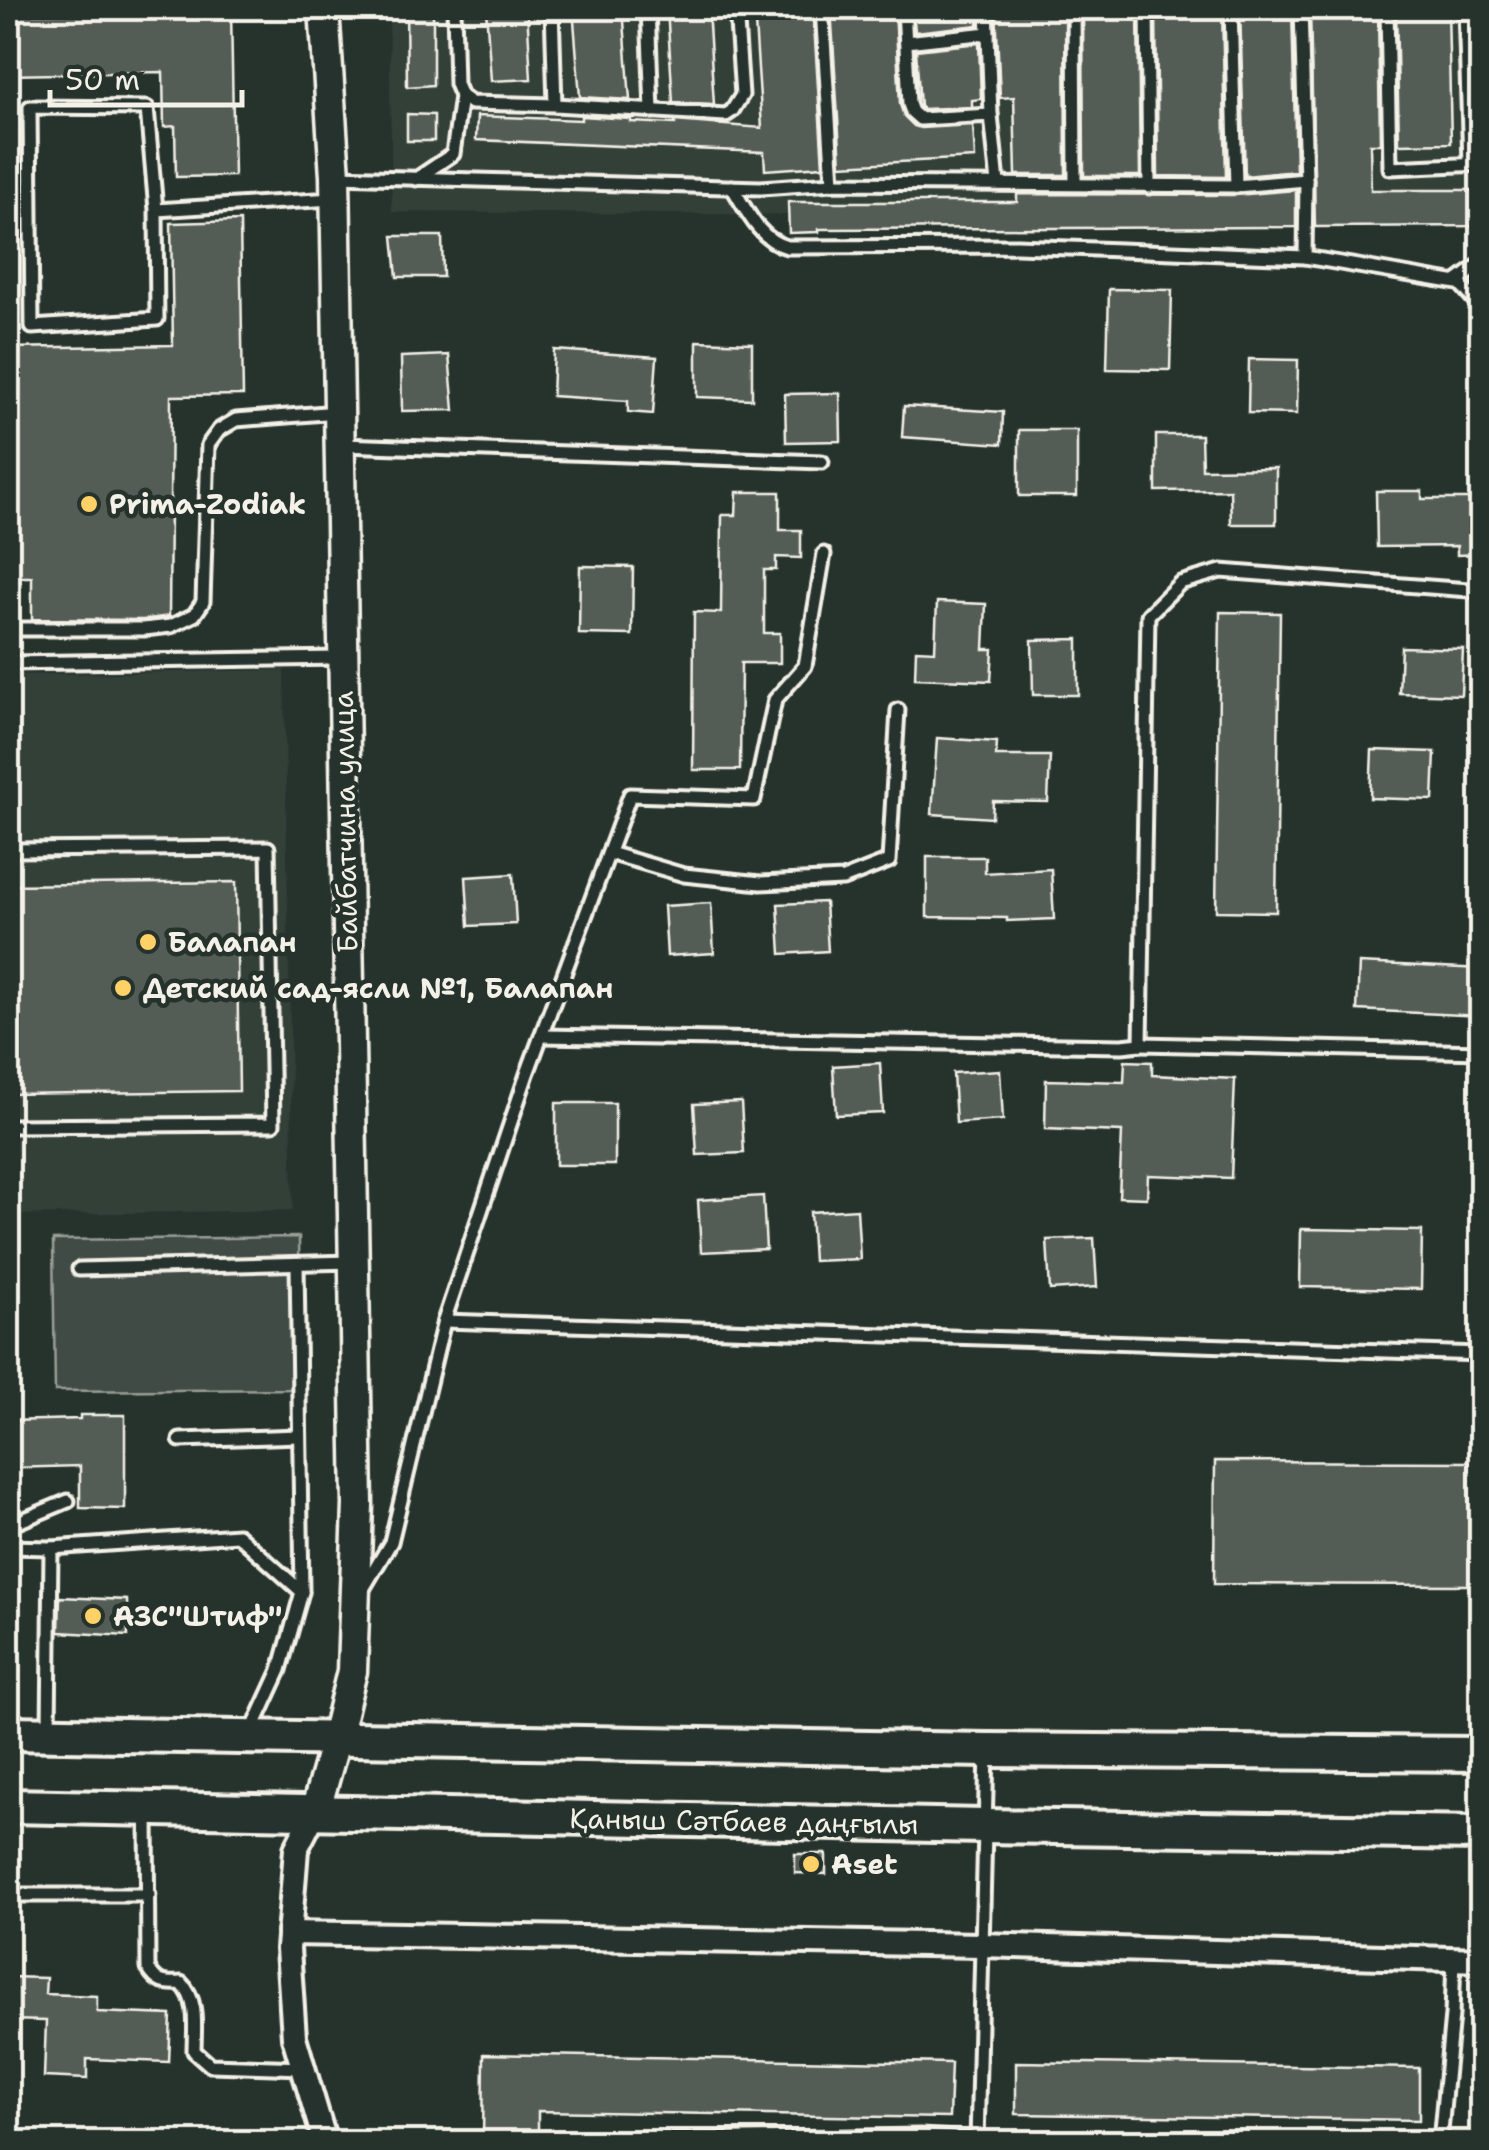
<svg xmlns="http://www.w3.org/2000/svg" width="1489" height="2150" font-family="'Shantell Sans',sans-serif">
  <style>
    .built { fill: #333f39 }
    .green { fill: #414b45; stroke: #9a9e96; stroke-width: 2.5 }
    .building { fill: #525c55; stroke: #f4f1e8; stroke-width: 2.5 }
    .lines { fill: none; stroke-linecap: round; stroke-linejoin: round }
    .service-casing { stroke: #f4f1e8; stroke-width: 19 }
    .minor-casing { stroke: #f4f1e8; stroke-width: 30 }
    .tertiary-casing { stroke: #f4f1e8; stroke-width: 35 }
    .secondary-casing { stroke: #f4f1e8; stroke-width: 40 }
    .service { stroke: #26332d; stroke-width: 11 }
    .minor { stroke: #26332d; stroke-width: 22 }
    .tertiary { stroke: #26332d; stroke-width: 28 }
    .secondary { stroke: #26332d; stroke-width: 32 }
    .poi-dot { fill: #ffd166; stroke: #26332d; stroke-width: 4 }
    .labels { text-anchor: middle; stroke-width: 9; stroke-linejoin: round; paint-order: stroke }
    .poi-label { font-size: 28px; font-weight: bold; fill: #f4f1e8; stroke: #26332d; text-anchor: start }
    .street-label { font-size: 28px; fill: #f4f1e8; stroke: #26332d }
  </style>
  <rect width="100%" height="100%" fill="#26332d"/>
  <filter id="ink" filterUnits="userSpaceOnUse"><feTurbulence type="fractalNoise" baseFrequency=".01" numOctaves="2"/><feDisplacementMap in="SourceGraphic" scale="20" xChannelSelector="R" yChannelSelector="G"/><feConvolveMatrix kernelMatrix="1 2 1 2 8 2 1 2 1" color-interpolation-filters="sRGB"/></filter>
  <g filter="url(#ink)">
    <g class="built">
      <polygon points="389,8 1481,8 1481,220 392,212"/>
      <polygon points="284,670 293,1210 8,1215 8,675"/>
    </g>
    <polygon class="green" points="299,1237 301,1389 55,1391 53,1240"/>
    <g class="building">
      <polygon points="406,8 433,8 433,85 407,87"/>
      <polygon points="486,8 527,8 531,79 491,81"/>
      <polygon points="573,8 623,8 630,100 580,97"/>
      <polygon points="667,8 708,8 714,105 673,103"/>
      <polygon points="754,8 813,8 823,166 765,170 764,152 476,140 477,116 581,120 581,116 631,119 631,122 675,124 675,121 762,128"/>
      <polygon points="831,8 895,8 900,104 904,116 914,126 921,128 973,125 975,158 841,165"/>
      <polygon points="913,8 978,8 978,25 915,32"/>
      <polygon points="996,8 1065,8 1066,175 1016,175 1014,97 1000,98"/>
      <polygon points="1083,8 1138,8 1140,176 1084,176"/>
      <polygon points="1156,8 1222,8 1226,177 1158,176"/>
      <polygon points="1240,8 1292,8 1296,171 1245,176"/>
      <polygon points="1310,8 1378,8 1380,144 1370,144 1371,190 1482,190 1482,226 1315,227"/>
      <polygon points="1396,8 1448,8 1451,143 1399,144"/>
      <polygon points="231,10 234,176 176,177 175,126 164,127 163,72 8,75 8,14"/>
      <polygon points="979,43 981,99 972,100 972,107 923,109 920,106 916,50"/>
      <polygon points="407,114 434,115 434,141 407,141"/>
      <polygon points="1296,190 1296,227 819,229 819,232 789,233 788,202 1017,202 1017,194 1236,195"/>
      <polygon points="240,221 243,395 171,396 169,616 143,620 32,619 32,577 8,577 8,348 173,345 171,223"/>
      <polygon points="393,236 442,236 443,277 397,277"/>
      <polygon points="1109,289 1172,290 1170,370 1107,369"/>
      <polygon points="697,341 752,343 752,399 697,397"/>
      <polygon points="554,350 657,357 653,414 628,412 628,401 552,396"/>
      <polygon points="449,355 454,410 402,411 401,357"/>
      <polygon points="1249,359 1298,360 1297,414 1248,413"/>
      <polygon points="840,393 841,441 786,442 785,394"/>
      <polygon points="904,406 1003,412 1002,444 902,437"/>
      <rect x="1019" y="430" width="58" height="66"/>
      <polygon points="1156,435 1201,435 1202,469 1276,468 1276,524 1231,524 1230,490 1156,491"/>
      <polygon points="1376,491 1422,491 1422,499 1482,499 1482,554 1457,555 1457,546 1377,547"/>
      <polygon points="737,492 780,492 780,530 801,530 801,558 776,557 776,570 764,570 764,633 780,633 780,663 741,663 740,770 693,770 694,612 721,613 722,515 736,515"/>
      <polygon points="580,566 633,567 632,635 579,634"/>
      <polygon points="937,602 986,604 984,649 993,649 991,681 915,678 916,650 935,651"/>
      <polygon points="1220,612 1280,613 1276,912 1216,911"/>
      <polygon points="1078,639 1078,695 1033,695 1032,640"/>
      <polygon points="1401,647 1463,649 1461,695 1399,693"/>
      <polygon points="937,738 997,742 996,756 1050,756 1048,802 993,801 992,818 932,814"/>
      <polygon points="1372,750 1435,752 1433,800 1370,798"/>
      <polygon points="927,857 985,857 985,873 1051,869 1054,919 1007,921 1007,918 927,917"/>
      <polygon points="513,874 516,924 469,926 466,877"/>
      <polygon points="236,882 239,1091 8,1094 8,885"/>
      <polygon points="825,902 828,951 781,954 778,904"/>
      <polygon points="711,903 714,953 667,956 664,906"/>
      <polygon points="1359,963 1482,969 1482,1016 1357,1010"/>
      <polygon points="1125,1061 1152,1062 1152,1075 1235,1079 1231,1178 1148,1175 1147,1198 1119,1197 1122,1132 1045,1129 1046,1080 1124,1082"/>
      <polygon points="880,1063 883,1113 836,1115 833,1066"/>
      <polygon points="1000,1070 1003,1120 956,1123 953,1073"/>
      <polygon points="741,1102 744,1153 697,1155 694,1104"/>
      <rect x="556" y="1103" width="59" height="62"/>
      <polygon points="763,1196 766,1249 701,1252 698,1200"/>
      <polygon points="857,1209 860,1259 813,1261 810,1212"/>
      <polygon points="1301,1229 1422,1231 1421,1289 1300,1287"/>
      <polygon points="1094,1238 1097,1287 1050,1290 1047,1240"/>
      <polygon points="80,1415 125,1415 125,1509 80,1508 80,1466 8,1468 8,1421 80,1419"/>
      <polygon points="1215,1461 1469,1462 1469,1585 1214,1584"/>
      <polygon points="60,1597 127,1600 128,1636 59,1632"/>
      <polygon points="795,1854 826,1854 826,1874 795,1873"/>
      <polygon points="8,1977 46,1978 45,1994 97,1996 97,2012 171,2015 169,2062 87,2059 87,2079 44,2077 46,2021 8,2020"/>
      <polygon points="484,2054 951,2063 949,2118 538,2111 538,2142 483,2142"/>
      <polygon points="1016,2062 1419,2068 1419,2120 1016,2114"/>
    </g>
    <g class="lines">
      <defs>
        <g id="service">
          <polyline points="552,8 555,105"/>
          <polyline points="648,8 652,111"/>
          <polyline points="822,8 833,183"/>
          <polyline points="904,8 909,104 912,112 920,119 991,115 998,183"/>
          <polyline points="987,8 991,115"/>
          <polyline points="1074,8 1075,184"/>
          <polyline points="1147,8 1149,187"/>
          <polyline points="1231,8 1236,186"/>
          <polyline points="1301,8 1306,180 1305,257 1457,283 1458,281 1482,309"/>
          <polyline points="1387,8 1390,168 1482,164"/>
          <polyline points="1465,8 1470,164"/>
          <polyline points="906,42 988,33"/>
          <polyline points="461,96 471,103 555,105 726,115 732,111 742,95 736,8"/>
          <polyline points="336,176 761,188 833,183 1236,186 1306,180"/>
          <polyline points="416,179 453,154 461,96 456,84 454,8"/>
          <path d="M 732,187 C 746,209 759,240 787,247 L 1017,246 L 1305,257"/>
          <polyline points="156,210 147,108 30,107 32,327 157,319 156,210 333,199"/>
          <polyline points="1458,281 1482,263"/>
          <polyline points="342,445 822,462"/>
          <polyline points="1482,591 1221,571 1180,583 1148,615 1141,1044 1482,1052"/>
          <polyline points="8,629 144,629 171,626 194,615 203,602 208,445 219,430 236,420 338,412"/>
          <polyline points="8,663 342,658"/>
          <polyline points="8,850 268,848 273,1124 8,1126"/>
          <polyline points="609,853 684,875 761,883 843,879 889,861 898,710"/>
          <polyline points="541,1036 1122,1046 1141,1044"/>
          <polyline points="79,1269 353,1262"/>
          <polyline points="444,1321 1482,1354"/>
          <polyline points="180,1440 299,1436"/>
          <polyline points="8,1526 68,1501"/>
          <polyline points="8,1547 51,1548"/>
          <polyline points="363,1589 391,1542 444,1321 527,1074 630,795 754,799 775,700 805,666 824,554"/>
          <polyline points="49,1730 51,1548 238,1535 302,1592"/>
          <polyline points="251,1733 280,1670 302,1592 297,1264"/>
          <path d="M 147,1810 L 148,1968 C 157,1983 163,1984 181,1983 C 199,2000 194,2028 194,2051 L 210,2065 L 304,2068"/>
          <polyline points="8,1895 149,1895"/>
          <polyline points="588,2142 920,2136 1029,2142"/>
          <polyline points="977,2142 987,1752"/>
          <polyline points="1440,2142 1452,2015 1454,1959"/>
        </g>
        <g id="minor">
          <polyline points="315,1812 296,1849 288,1949 294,2037 325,2142"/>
          <polyline points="289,1933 982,1945 1482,1960"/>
        </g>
        <polyline id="tertiary" points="315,1812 336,1738 352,1671 358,1505 335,176 324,8"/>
        <g id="secondary">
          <polyline points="8,1733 987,1750 1482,1754"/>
          <polyline points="8,1806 984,1826 1482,1833"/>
        </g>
      </defs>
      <use href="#service" class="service-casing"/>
      <use href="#minor" class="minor-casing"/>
      <use href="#tertiary" class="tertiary-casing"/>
      <use href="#secondary" class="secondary-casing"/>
      <use href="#service" class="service"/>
      <use href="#minor" class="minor"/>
      <use href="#tertiary" class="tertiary"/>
      <use href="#secondary" class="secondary"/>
    </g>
  </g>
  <g class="poi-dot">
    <circle cx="89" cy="504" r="10"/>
    <circle cx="148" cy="942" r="10"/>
    <circle cx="123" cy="988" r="10"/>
    <circle cx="93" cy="1616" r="10"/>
    <circle cx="811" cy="1864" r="10"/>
  </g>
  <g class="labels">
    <g class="poi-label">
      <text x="109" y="514">Prima-Zodiak</text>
      <text x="168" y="952">Балапан</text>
      <text x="143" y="998">Детский сад-ясли №1, Балапан</text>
      <text x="113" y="1626">АЗС"Штиф"</text>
      <text x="831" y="1874">Aset</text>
    </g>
    <g class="street-label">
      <text transform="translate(345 822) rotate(-91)" y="10">Байбатчина улица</text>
      <text transform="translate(744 1821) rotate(1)" y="10">Қаныш Сәтбаев даңғылы</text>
    </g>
  </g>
  <rect width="1489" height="2150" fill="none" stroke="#26332d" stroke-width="40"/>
  <rect x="20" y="20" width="1449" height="2110" fill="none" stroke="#f4f1e8" stroke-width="4" filter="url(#ink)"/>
  <path d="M50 90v15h192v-15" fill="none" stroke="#f4f1e8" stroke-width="5"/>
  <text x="65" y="90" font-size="30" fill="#f4f1e8" stroke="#26332d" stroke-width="8" paint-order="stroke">50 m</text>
</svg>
